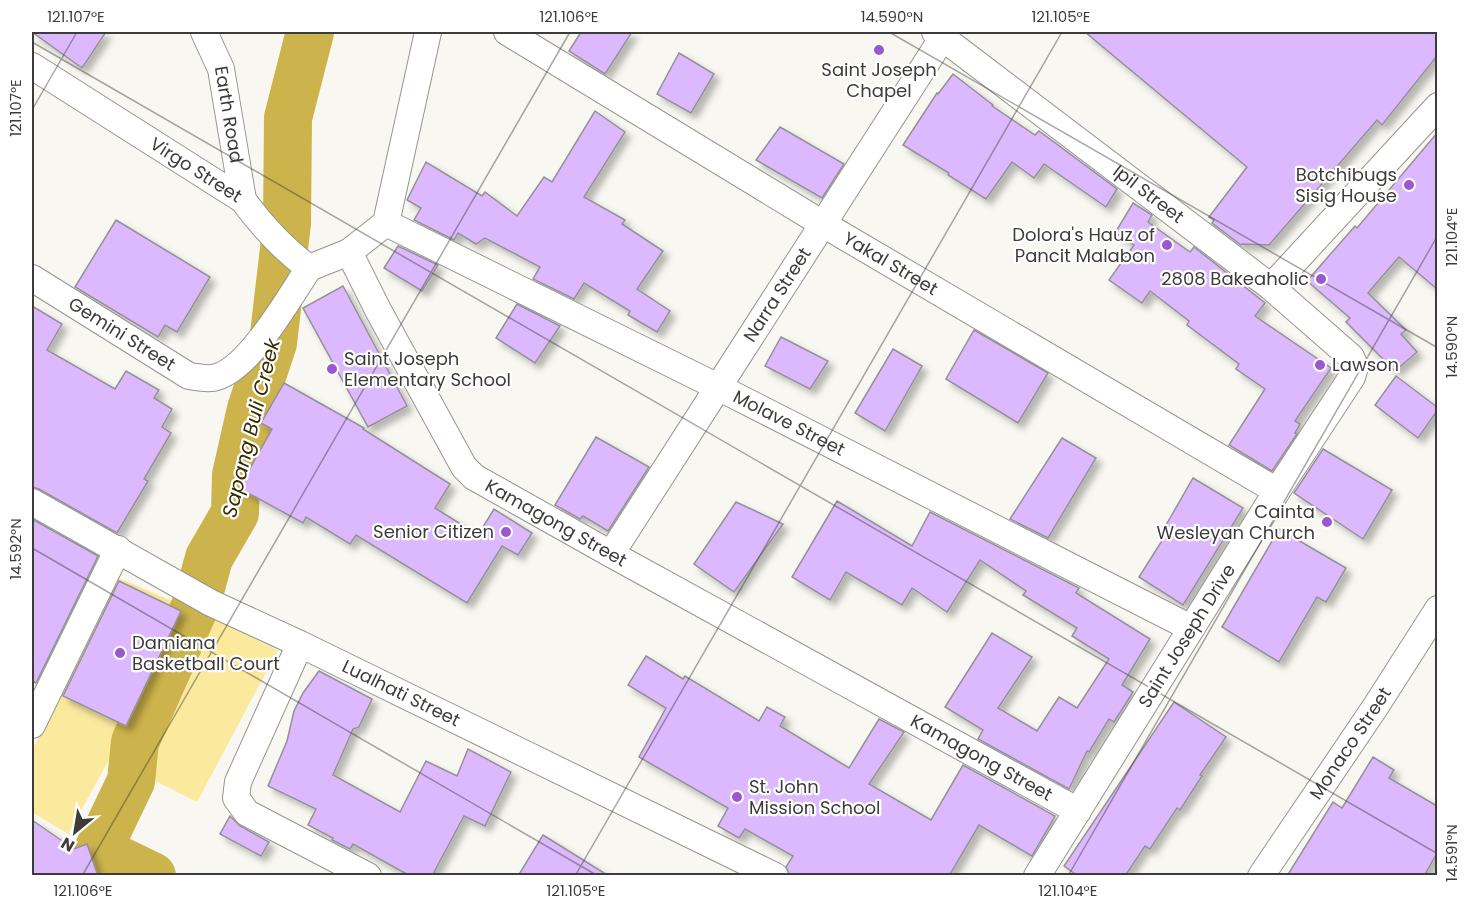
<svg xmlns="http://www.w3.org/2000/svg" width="1469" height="907" font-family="Poppins,sans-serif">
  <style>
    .green { fill: #fbe99d }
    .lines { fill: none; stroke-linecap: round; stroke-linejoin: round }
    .river { stroke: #ccb34b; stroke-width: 48 }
    .building { fill: #dcb9fe; stroke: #939196; stroke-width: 1.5; filter: url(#shadow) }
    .street-casing { stroke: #969590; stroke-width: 28 }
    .street { stroke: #fff; stroke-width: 26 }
    .ticks { fill: none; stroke: #3d3c3a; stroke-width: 1.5; stroke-opacity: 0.45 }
    .poi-dot { fill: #9958cd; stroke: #fff; stroke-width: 2 }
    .labels { text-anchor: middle; stroke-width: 4.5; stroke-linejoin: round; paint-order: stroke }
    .poi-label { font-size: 18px; fill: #3d3c3a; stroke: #fff; text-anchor: end }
    .street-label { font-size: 18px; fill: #3d3c3a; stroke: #fff }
    .water-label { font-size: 20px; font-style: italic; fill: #362c00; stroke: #fff }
    .neatline { fill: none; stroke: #3d3c3a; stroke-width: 2 }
    .ticks-label { font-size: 15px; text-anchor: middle; fill: #3d3c3a }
  </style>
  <defs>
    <filter id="shadow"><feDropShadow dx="5.5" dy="5.5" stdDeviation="3" flood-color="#0004"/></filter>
  </defs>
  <rect width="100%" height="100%" fill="#f8f7f1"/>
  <polygon class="green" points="116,577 205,615 278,650 197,802 110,758 68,834 32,812 32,750 60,696"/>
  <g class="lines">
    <polyline class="river" points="152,876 98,850 131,781 135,742 197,602 209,558 235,513 236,475 251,409 273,343 287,223 288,118 310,32"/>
  </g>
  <g class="building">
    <polygon points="32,32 106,32 82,68"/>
    <polygon points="581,32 632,32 605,74 569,51"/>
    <polygon points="1085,32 1437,32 1437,56 1382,125 1377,120 1269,245 1242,244 1241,245 1212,223 1214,220 1209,217 1247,167"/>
    <polygon points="679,53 714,74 691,113 657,94"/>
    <polygon points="953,74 993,105 992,106 1035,135 1039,131 1117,189 1106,207 1044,164 1034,178 1012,162 986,199 948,175 949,173 903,145 937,93 938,94"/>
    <polygon points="595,111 625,132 584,197 625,220 622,224 663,251 637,289 670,311 657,332 628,315 630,311 584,283 574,299 533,279 540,267 485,238 476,244 458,233 454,240 414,220 421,208 407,200 426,162 482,196 485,192 517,216 544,177 552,182"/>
    <polygon points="780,127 844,164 822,198 756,160"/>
    <polygon points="1437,133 1437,289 1399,257 1368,293 1406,330 1401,334 1417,352 1395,371 1346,322 1350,318 1307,281 1355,226 1357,228"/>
    <polygon points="1133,203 1152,215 1148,222 1190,252 1194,247 1265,303 1255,316 1331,368 1295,421 1300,424 1295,433 1297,434 1272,471 1229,445 1265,389 1236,369 1239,364 1187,325 1189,321 1150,291 1142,303 1109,280 1134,245 1115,233"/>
    <polygon points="116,220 210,277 177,332 165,325 158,337 75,287"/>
    <polygon points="398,246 438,265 422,291 384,268"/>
    <polygon points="343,286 407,406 368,427 303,308"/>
    <polygon points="517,304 560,326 535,363 496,338"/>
    <polygon points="32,306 62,324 47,350 115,389 126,371 159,390 154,398 172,409 162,427 171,433 144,479 148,481 117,533 39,489 32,487"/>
    <polygon points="974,330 1048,373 1018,423 946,379"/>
    <polygon points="781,337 828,361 810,389 765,366"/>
    <polygon points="893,349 922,366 885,431 855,413"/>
    <polygon points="1396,376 1437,407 1437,411 1418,438 1375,405"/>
    <polygon points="284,383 364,428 363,429 450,484 435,508 478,535 494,509 532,533 518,555 502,546 467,603 356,535 350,544 306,517 303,523 239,488 272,429 261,423"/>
    <polygon points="596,437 649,467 608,531 583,516 580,519 555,505"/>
    <polygon points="1062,438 1096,458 1048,538 1010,519"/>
    <polygon points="1323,449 1392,490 1363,539 1294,493"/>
    <polygon points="1193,478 1243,508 1183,605 1139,577 1170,528 1166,525"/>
    <polygon points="837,501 912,546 930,512 1079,588 1076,593 1150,639 1122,685 1133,692 1114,722 1109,719 1089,752 1087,751 1069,789 978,739 983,730 945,707 992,633 1032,657 998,708 1037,731 1059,697 1077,708 1109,659 1072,636 1077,628 1023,595 1026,591 980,560 947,612 912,588 902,605 846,572 830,600 792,577"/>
    <polygon points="736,502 783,524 734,592 694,564"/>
    <polygon points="32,519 98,556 36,683 32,681"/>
    <polygon points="1279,529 1346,568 1326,602 1317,597 1279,662 1222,627"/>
    <polygon points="119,581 181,611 126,726 63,696"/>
    <polygon points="646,656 683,679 685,676 759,721 767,707 785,717 780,726 849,768 879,719 904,732 869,784 931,820 963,765 1055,816 1032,856 979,825 949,876 790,876 786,867 793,856 745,829 739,838 718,826 728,808 639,757 666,708 628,685"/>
    <polygon points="319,671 372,699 359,727 353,729 333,775 400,812 426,761 457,776 468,749 511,772 485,826 464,816 432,876 410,876 353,844 350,849 332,840 333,838 308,825 316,809 268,786 287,741 294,711 303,693"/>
    <polygon points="1174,702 1226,737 1200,775 1202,776 1180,810 1177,808 1150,849 1145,846 1125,876 1078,876 1064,866"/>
    <polygon points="1373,757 1394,770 1389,778 1437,806 1437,853 1424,876 1287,876 1333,802 1342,808"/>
    <polygon points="230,816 240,826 269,842 261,856 220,834"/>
    <polygon points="32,820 74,849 87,844 98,876 32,876"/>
    <polygon points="543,835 609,876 518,876"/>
  </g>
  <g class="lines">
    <defs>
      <g id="street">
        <path id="s1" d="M 204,32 L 221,69 L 243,200"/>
        <path id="s2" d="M 507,32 L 823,224 L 1277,491"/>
        <path id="s3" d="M 935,32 L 1271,287 L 1351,357 L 1355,367 L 1352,377 L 1277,491 L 1037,876"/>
        <path id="s4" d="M 32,66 L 243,200 C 262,226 283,249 309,268"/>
        <path id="s5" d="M 386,223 L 718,387 L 1191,628"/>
        <path id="s6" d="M 349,252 L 378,310 L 464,467 L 474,477 L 611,554 L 1078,811"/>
        <polyline points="309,268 349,252 386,223 428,32"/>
        <path id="s7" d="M 32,278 L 189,376 C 196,377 205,379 212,378 C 247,374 290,296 309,268"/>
        <polyline points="1271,287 1438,106"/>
        <path id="s8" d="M 32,502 L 211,603 L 300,644 L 775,876"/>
        <path id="s9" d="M 611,554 L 943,37"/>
        <polyline points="300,644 238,782 236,798 247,813 368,876"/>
        <polyline points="32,725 118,549"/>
        <path id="s10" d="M 1261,876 L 1376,706 L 1438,609"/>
      </g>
    </defs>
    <use href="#street" class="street-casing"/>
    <use href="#street" class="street"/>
  </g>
  <path class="ticks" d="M 889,32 L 1438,348M 32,42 L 1438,854M 32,110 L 77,32M 32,548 L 598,876M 82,876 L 570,32M 575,876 L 1062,32M 1068,876 L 1438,235"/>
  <g class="poi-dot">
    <circle cx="879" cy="50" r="6"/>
    <circle cx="1409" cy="185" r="6"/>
    <circle cx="1167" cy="245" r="6"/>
    <circle cx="1321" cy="279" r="6"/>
    <circle cx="1320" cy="365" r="6"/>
    <circle cx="332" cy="369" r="6"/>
    <circle cx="1327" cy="522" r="6"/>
    <circle cx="506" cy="532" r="6"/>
    <circle cx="120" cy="653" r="6"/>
    <circle cx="737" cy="797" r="6"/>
  </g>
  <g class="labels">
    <g class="poi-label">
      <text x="879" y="76" text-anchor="middle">Saint Joseph<tspan x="879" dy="21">Chapel</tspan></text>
      <text x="1397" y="181">Botchibugs<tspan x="1397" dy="21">Sisig House</tspan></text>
      <text x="1155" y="241">Dolora's Hauz of<tspan x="1155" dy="21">Pancit Malabon</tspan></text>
      <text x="1309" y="285">2808 Bakeaholic</text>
      <text x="344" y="365" text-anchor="start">Saint Joseph<tspan x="344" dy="21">Elementary School</tspan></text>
      <text x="1332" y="371" text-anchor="start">Lawson</text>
      <text x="1315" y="518">Cainta<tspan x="1315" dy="21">Wesleyan Church</tspan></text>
      <text x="494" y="538">Senior Citizen</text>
      <text x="132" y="649" text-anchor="start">Damiana<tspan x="132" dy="21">Basketball Court</tspan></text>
      <text x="749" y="793" text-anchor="start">St. John<tspan x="749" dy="21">Mission School</tspan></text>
    </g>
    <g class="street-label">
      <text dy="6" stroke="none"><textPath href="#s1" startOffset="87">Earth Road</textPath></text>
      <text dy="6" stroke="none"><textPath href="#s4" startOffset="194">Virgo Street</textPath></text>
      <text dy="6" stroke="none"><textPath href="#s3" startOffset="268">Ipil Street</textPath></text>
      <text dy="6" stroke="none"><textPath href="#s2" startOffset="448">Yakal Street</textPath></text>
      <text dy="6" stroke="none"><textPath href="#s9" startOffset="308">Narra Street</textPath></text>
      <text dy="6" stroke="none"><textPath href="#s7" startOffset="106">Gemini Street</textPath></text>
      <text dy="6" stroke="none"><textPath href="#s5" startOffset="450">Molave Street</textPath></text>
      <text dy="6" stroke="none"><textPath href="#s6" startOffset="352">Kamagong Street</textPath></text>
      <text transform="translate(1187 636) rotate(-58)" y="6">Saint Joseph Drive</text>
      <text dy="6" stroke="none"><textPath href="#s8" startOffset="416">Lualhati Street</textPath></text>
      <text dy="6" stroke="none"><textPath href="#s10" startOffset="160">Monaco Street</textPath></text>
      <text dy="6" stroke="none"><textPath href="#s6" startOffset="838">Kamagong Street</textPath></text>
    </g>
    <g class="water-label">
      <text transform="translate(251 428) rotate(-76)" y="7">Sapang Buli Creek</text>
    </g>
  </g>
  <rect width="1469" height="907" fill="none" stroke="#ffffff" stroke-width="66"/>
  <g transform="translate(75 832) rotate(210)" stroke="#ffffff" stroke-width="4.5" paint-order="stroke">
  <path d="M0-4.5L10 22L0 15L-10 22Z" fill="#3d3c3a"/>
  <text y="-9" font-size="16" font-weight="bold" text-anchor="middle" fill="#3d3c3a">N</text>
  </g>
  <rect x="33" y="33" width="1403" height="841" class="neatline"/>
  <g class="ticks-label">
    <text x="76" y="22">121.107°E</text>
    <text x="569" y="22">121.106°E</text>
    <text x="892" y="22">14.590°N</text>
    <text x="1061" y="22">121.105°E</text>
    <text transform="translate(16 108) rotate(-90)" y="5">121.107°E</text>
    <text transform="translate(1452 237) rotate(-90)" y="5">121.104°E</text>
    <text transform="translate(1452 347) rotate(-90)" y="5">14.590°N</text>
    <text transform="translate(16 549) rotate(-90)" y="5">14.592°N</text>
    <text transform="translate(1452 853) rotate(-90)" y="5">14.591°N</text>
    <text x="83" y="896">121.106°E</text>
    <text x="576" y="896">121.105°E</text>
    <text x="1068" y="896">121.104°E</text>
  </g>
</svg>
